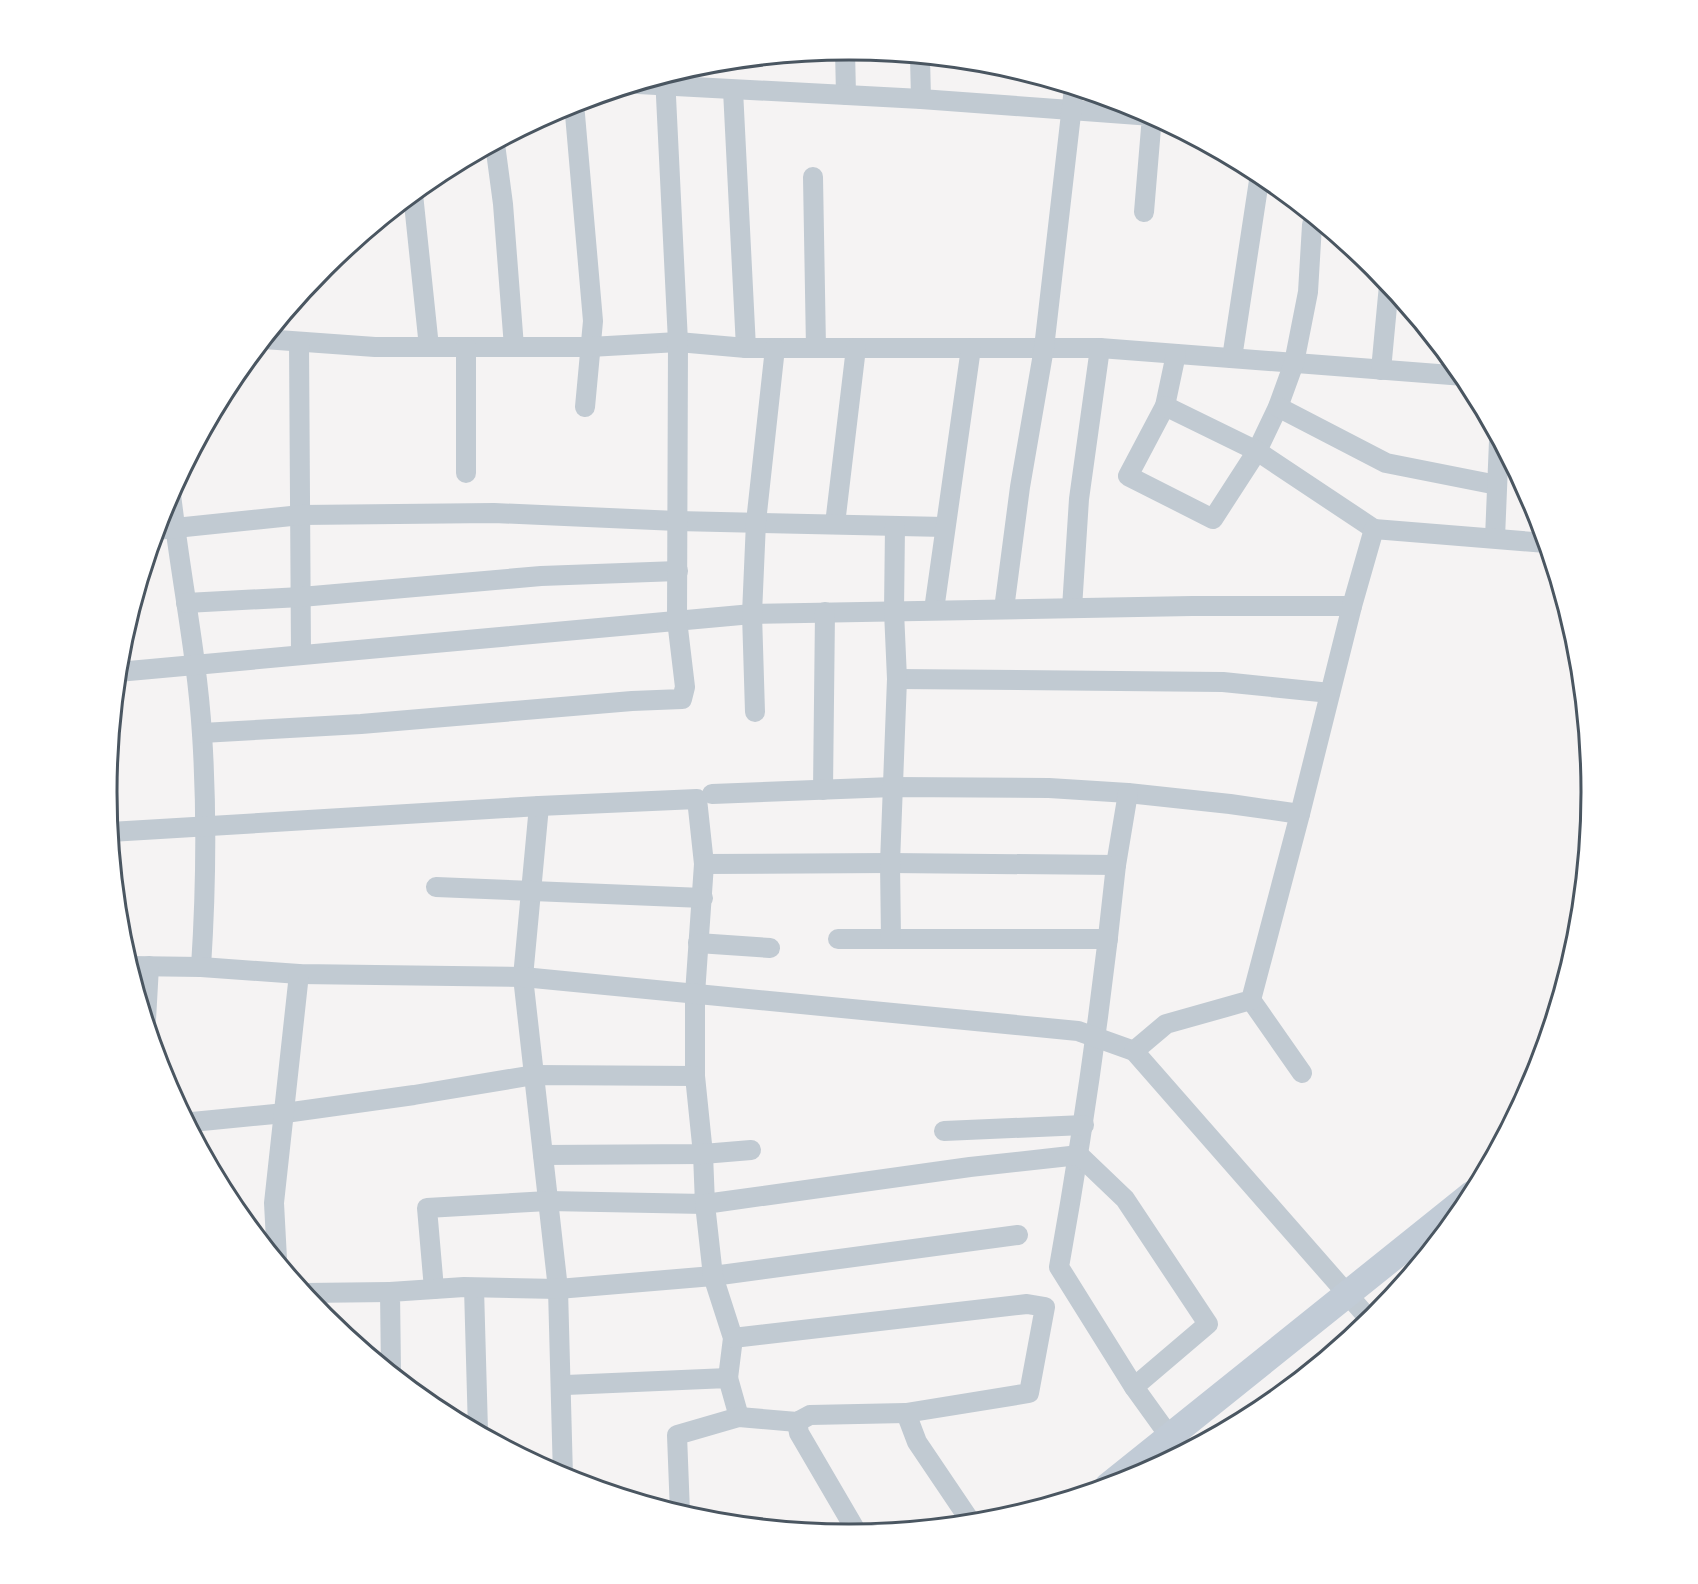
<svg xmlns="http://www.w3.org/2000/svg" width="1698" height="1584" font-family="'Work Sans',sans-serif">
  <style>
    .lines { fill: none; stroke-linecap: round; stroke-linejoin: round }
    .street { stroke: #c1cad2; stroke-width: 20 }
    .secondary { stroke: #c1cbd6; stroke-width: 27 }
    .rim { fill: none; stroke: #4a5661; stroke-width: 3 }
  </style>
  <rect width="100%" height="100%" fill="#f5f3f3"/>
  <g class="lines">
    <g class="street">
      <polyline points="845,50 846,95"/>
      <polyline points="920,57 921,99"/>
      <polyline points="638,84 921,99 1152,116 1144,212"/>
      <polyline points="733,90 746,348"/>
      <polyline points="574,103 593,321 585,407"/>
      <polyline points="495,144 503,204 514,347"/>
      <polyline points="813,177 816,348"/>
      <polyline points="413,194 429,347"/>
      <polyline points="264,339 375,347 590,347 678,342 746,348 1100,348 1464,376"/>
      <polyline points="299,342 301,654"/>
      <polyline points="466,347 466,473"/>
      <polyline points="1176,354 1165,406 1128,476 1213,519 1257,451 1278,407 1294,363 1308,292 1312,225"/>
      <polyline points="1232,358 1260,174"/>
      <polyline points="1381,370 1389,285"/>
      <polyline points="1165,406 1257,451 1374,529"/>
      <polyline points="1278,407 1386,463 1497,485"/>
      <path d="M 171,494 C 180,574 197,654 202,734 C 207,811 206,890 201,967"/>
      <polyline points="835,524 856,348"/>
      <polyline points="156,530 301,515 494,513 677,521 945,527"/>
      <polyline points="1495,538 1499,441"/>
      <polyline points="186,603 301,597 541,576 678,571"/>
      <polyline points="1072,608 1079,499 1100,348"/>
      <polyline points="1004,609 1020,487 1044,348 1074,88"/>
      <polyline points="934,610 971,348"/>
      <polyline points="118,672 752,614 1192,606 1352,606"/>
      <polyline points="897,679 1223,682 1330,693"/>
      <polyline points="755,712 752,614 756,522 775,348"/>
      <polyline points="202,733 361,724 632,701 682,699 685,687 677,620 678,342 665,76"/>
      <polyline points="823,790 825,612"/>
      <polyline points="712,794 893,787 1049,788 1128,793 1230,804 1300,814"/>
      <polyline points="539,806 523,977 558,1289 563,1477"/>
      <polyline points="110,832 539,806 697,799 704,864 695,994 695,1076 703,1154 705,1204 548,1201 427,1208 434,1289"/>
      <polyline points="704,864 890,863 1116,865 1128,793"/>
      <path d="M 1116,865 C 1102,1000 1083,1133 1059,1267 L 1134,1387 L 1170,1437"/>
      <polyline points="436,887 703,898"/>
      <polyline points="838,939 1108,939"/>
      <polyline points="891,939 890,863 897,679 894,611 895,526"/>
      <polyline points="698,943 770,948"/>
      <polyline points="130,966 201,967 299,974 523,977 1078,1031 1134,1051 1370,1320"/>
      <polyline points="1251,1000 1302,1073"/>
      <polyline points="146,1020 149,966"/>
      <polyline points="1134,1051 1166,1024 1251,1000 1300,814 1352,606 1374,529 1546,543"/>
      <polyline points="187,1121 192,1122 285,1113 414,1095 534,1075 695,1076"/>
      <polyline points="944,1131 1084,1125"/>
      <polyline points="543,1155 703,1154 751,1150"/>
      <polyline points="277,1259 274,1203 299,974"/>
      <polyline points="474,1288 478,1431"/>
      <polyline points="305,1293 390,1292"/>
      <polyline points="391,1372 390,1292 464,1287 558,1289 713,1276 1018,1235"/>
      <polyline points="728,1378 733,1338 713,1276 705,1204 970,1167 1079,1155 1125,1199 1208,1324 1134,1387"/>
      <polyline points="566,1385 728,1378 739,1417"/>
      <polyline points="906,1413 917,1442 971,1522"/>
      <polyline points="797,1422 799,1433 858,1534"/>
      <polyline points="680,1513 677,1435 739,1417 797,1422 810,1415 906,1413 1029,1393 1045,1307 1027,1304 733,1338"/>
    </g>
    <polyline class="secondary" points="1108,1486 1472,1194"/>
  </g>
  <path d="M0 0H1698V1584H0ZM117 792a732 732 0 1 1 1464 0a732 732 0 1 1-1464 0Z" fill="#fff" fill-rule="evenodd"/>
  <path class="rim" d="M117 792a732 732 0 1 1 1464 0a732 732 0 1 1-1464 0Z"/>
</svg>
